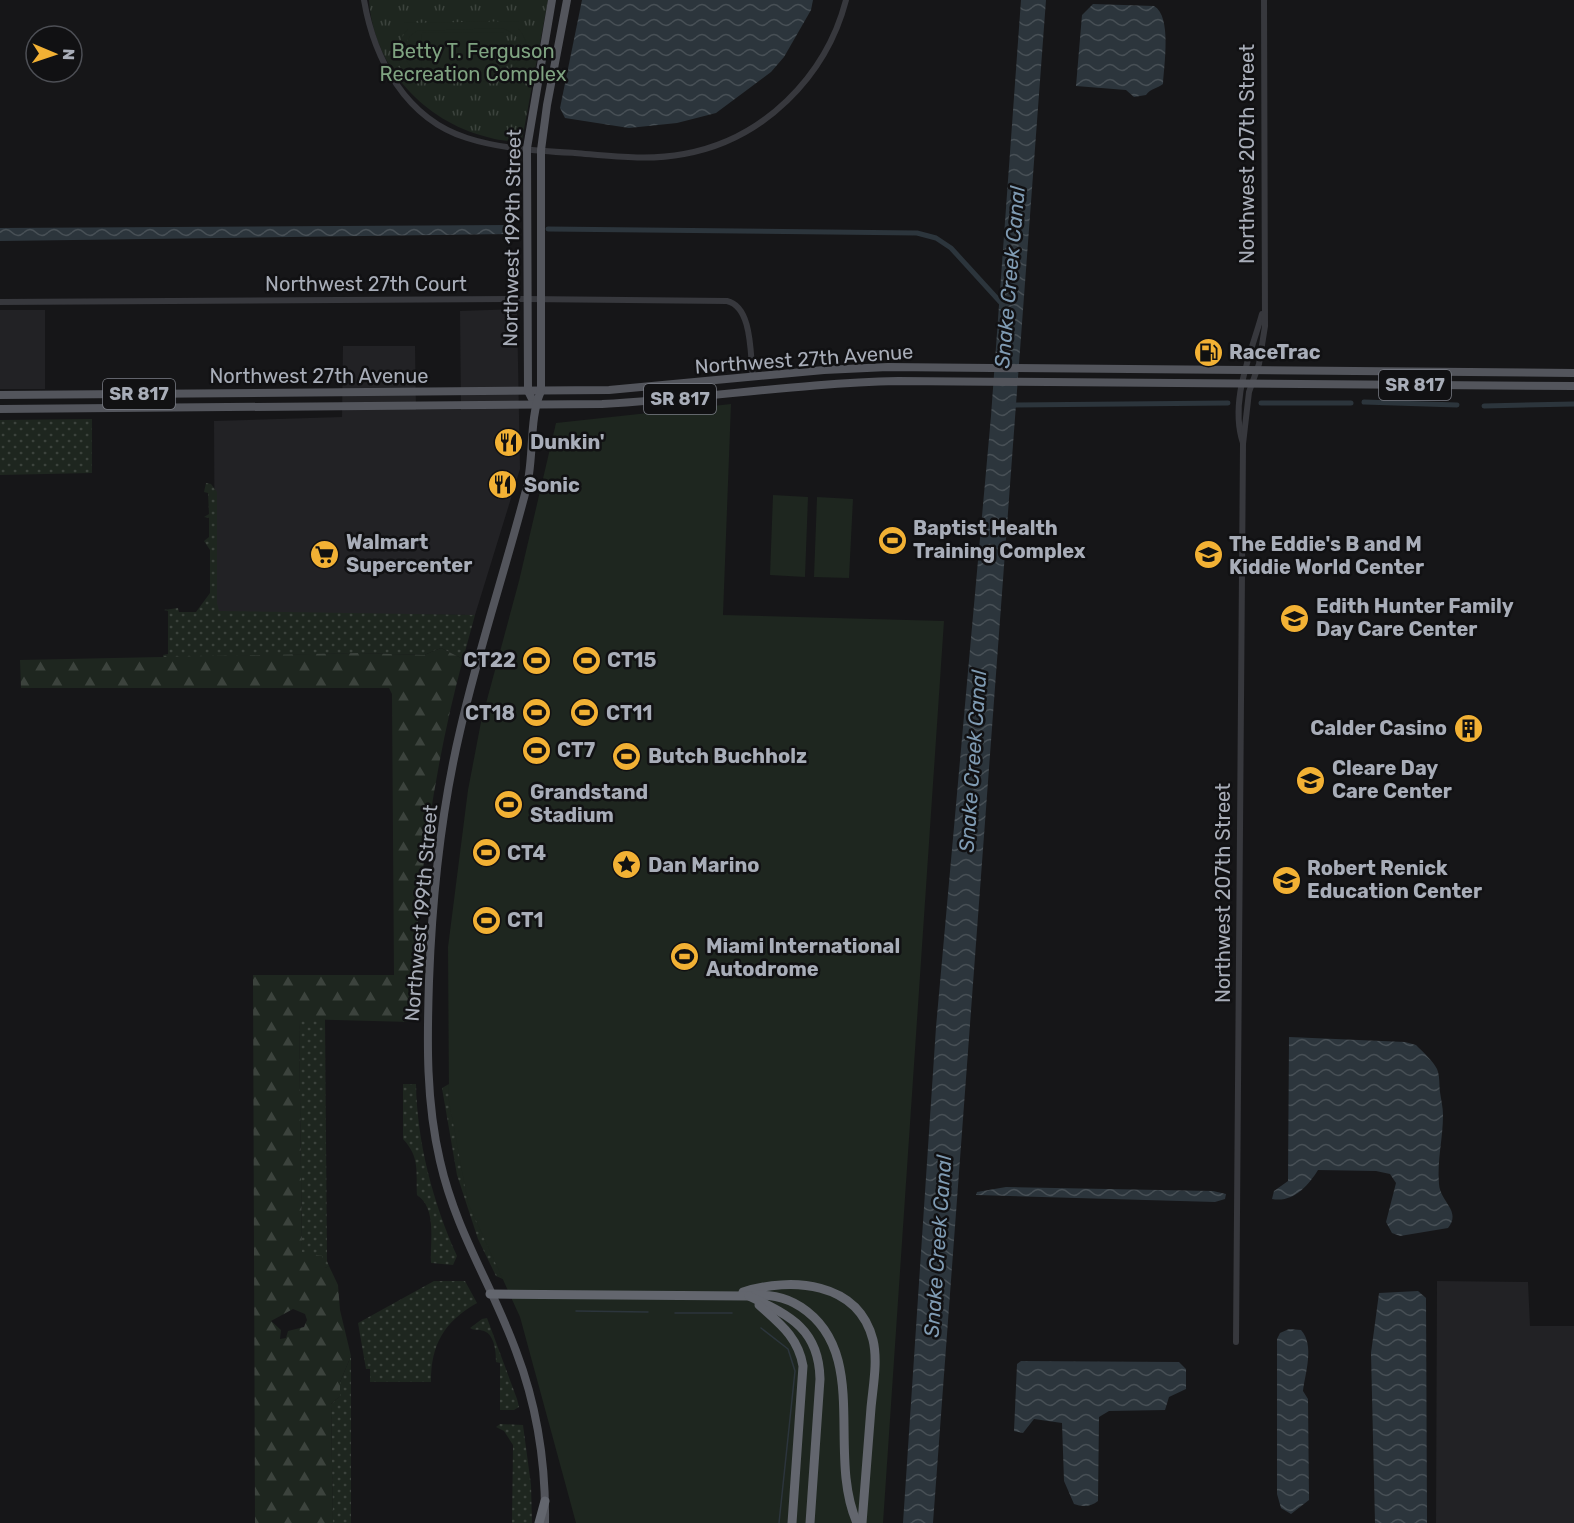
<svg xmlns="http://www.w3.org/2000/svg" width="1574" height="1523" font-family="Rubik,sans-serif">
  <style>
    .built { fill: #222225 }
    .grass { fill: url(#grass-dots) }
    .forest { fill: url(#forest-firs); fill-rule: evenodd }
    .park { fill: url(#park-tufts) }
    .pitch { fill: #1e261f; fill-rule: evenodd }
    .water { fill: url(#water-waves) }
    .lines { fill: none; stroke-linecap: round; stroke-linejoin: round }
    .stream { stroke: #2c353c; stroke-width: 1.5 }
    .canal { stroke: #2c353c; stroke-width: 5 }
    .minor { stroke: #37383d; stroke-width: 6 }
    .major { stroke: #53555c; stroke-width: 8 }
    .highway { stroke: #63666e; stroke-width: 9 }
    .labels { text-anchor: middle; stroke-width: 5; stroke-linejoin: round; paint-order: stroke }
    .shield { fill: #111113; stroke: #7b7e86; stroke-width: 1.5 }
    .shield-label { font-size: 18px; font-weight: bold; fill: #a8adb8 }
    .park-label { font-size: 20px; fill: #7fa381; stroke: #111113 }
    .street-label { font-size: 20px; fill: #a8adb8; stroke: #111113 }
    .poi-label { font-size: 20px; font-weight: bold; fill: #a8adb8; stroke: #111113; text-anchor: start }
    .water-label { font-size: 21px; font-style: italic; fill: #7f9bb3; stroke: #111113 }
  </style>
  <defs>
    <pattern id="grass-dots" width="8" height="8" patternUnits="userSpaceOnUse" patternTransform="scale(1.5)"><rect width="8" height="8" fill="#1e261f"/><path d="M2 2h.1M6 6h.1" fill="none" stroke="#3c433d" stroke-width="1.8" stroke-linecap="round"/></pattern>
    <pattern id="forest-firs" width="22" height="20" patternUnits="userSpaceOnUse" patternTransform="scale(1.5)"><rect width="22" height="20" fill="#1e261f"/><path d="M5 1l3.5 6h-7zM16 11l3.5 6h-7z" fill="#3c433d"/></pattern>
    <pattern id="park-tufts" width="24" height="20" patternUnits="userSpaceOnUse" patternTransform="scale(1.5)"><rect width="24" height="20" fill="#1e261f"/><path d="M3 7l-1-3M5 7V3M7 7l1-3M15 17l-1-3M17 17v-4M19 17l1-3" fill="none" stroke="#3c433d"/></pattern>
    <pattern id="water-waves" width="16" height="10" patternUnits="userSpaceOnUse" patternTransform="scale(1.5)"><rect width="16" height="10" fill="#2c353c"/><path d="M0 5q4-4 8 0t8 0" fill="none" stroke="#485056"/></pattern>
  </defs>
  <rect width="100%" height="100%" fill="#161618"/>
  <g class="built">
    <polygon points="517,309 520,469 475,615 215,614 214,421 342,417 343,346 415,346 416,410 461,410 460,311"/>
    <rect x="0" y="310" width="45" height="79"/>
    <polygon points="1437,1281 1528,1282 1530,1326 1574,1326 1574,1523 1436,1523"/>
  </g>
  <g class="grass">
    <polygon points="92,419 92,473 0,475 0,420"/>
    <polygon points="206,483 211,484 217,492 217,603 219,611 475,615 463,659 441,648 424,655 358,653 163,658 163,655 168,654 168,611 164,610 178,608 179,612 196,612 210,593 210,550 204,541 209,537 209,518 204,517 209,514 208,493 204,492"/>
    <polygon points="299,1019 325,1019 327,1261 329,1266 325,1268 302,1252"/>
    <path d="M 403,1084 L 416,1084 C 417,1142 433,1203 457,1256 L 453,1265 L 431,1263 C 430,1242 437,1208 417,1195 C 416,1172 420,1157 403,1139 Z"/>
    <polygon points="449,1084 505,1280 496,1276 478,1239 457,1175 442,1088"/>
    <path d="M 434,1281 L 465,1281 L 477,1303 C 444,1322 431,1344 431,1382 L 370,1382 L 370,1369 L 366,1369 L 358,1323 Z"/>
    <path d="M 487,1318 L 517,1399 L 519,1407 L 514,1410 L 500,1410 L 500,1363 L 496,1362 C 496,1353 495,1335 484,1331 C 478,1329 475,1331 470,1328 L 482,1319 Z"/>
    <polygon points="351,1356 351,1523 333,1523 331,1404 340,1396 340,1382"/>
    <polygon points="500,1424 523,1425 531,1485 532,1523 512,1523 513,1445 504,1431 496,1427"/>
  </g>
  <path class="forest" d="M 441,648 L 463,659 C 431,778 416,899 411,1022 L 299,1019 L 302,1252 L 322,1256 L 325,1268 L 329,1266 L 338,1285 L 340,1310 L 351,1356 L 340,1382 L 340,1396 L 331,1404 L 333,1523 L 255,1523 L 253,975 L 394,975 L 392,694 L 389,688 L 21,688 L 20,660 L 358,653 L 424,655 ZM 293,1309 L 305,1314 L 307,1320 L 304,1327 L 288,1331 L 286,1338 L 280,1339 L 281,1330 L 271,1321 Z"/>
  <path class="park" d="M 369,0 L 548,0 L 522,140 C 509,143 493,139 480,135 C 420,117 373,64 369,0 Z"/>
  <g class="pitch">
    <path d="M 521,21 L 521,28 L 518,28 C 532,44 532,70 510,78 C 495,83 425,84 412,77 C 393,67 395,43 408,29 L 404,29 L 404,23 ZM 502,28 C 517,33 525,44 520,60 L 507,72 L 424,75 C 402,68 397,43 417,31 Z"/>
    <polygon points="504,32 504,70 422,71 421,33"/>
    <polygon points="731,404 723,615 944,621 883,1523 576,1523 520,1317 468,1203 449,1101 448,947 468,790 481,722 519,581 556,423"/>
    <polygon points="773,495 808,497 805,577 770,575"/>
    <polygon points="817,497 853,499 849,578 814,577"/>
  </g>
  <g class="water">
    <polygon points="582,0 813,0 811,10 784,57 771,72 716,113 677,123 629,128 565,118 560,108"/>
    <polygon points="1021,0 1046,0 933,1523 903,1523 936,1027 991,416"/>
    <path d="M 1093,4 L 1154,6 C 1172,16 1164,65 1163,84 C 1157,89 1151,88 1146,95 L 1134,97 L 1126,90 L 1076,86 L 1082,15 Z"/>
    <polygon points="516,225 516,234 0,241 0,228"/>
    <path d="M 1289,1037 L 1405,1042 L 1416,1045 C 1423,1052 1433,1061 1437,1069 C 1440,1076 1439,1084 1440,1092 C 1441,1100 1443,1107 1443,1115 C 1443,1139 1437,1159 1439,1184 C 1440,1202 1462,1211 1448,1228 L 1400,1236 L 1392,1233 L 1386,1222 L 1396,1183 L 1390,1174 L 1376,1171 L 1318,1170 C 1308,1186 1293,1203 1272,1199 L 1274,1191 L 1288,1181 Z"/>
    <polygon points="1006,1187 1213,1191 1226,1194 1225,1199 1215,1202 976,1195 977,1192"/>
    <polygon points="1418,1291 1426,1298 1427,1523 1375,1523 1371,1353 1379,1293"/>
    <path d="M 1289,1329 L 1301,1330 C 1315,1345 1305,1374 1303,1391 L 1308,1399 L 1309,1500 L 1291,1514 L 1281,1508 L 1277,1494 L 1277,1339 L 1280,1333 Z"/>
    <path d="M 1021,1361 L 1179,1362 L 1186,1369 L 1186,1389 L 1169,1397 L 1165,1410 L 1109,1411 L 1099,1417 L 1098,1501 C 1091,1507 1082,1507 1074,1504 L 1064,1481 L 1062,1423 L 1034,1419 L 1023,1433 L 1014,1431 L 1017,1364 Z"/>
  </g>
  <g class="lines">
    <g class="stream">
      <polyline points="576,1311 648,1312"/>
      <polyline points="675,1313 732,1313"/>
      <polyline points="761,1328 788,1349 795,1371 779,1523"/>
    </g>
    <g class="canal">
      <polyline points="548,229 917,233 936,238 951,248 1003,305"/>
      <polyline points="1364,402 1457,405"/>
      <polyline points="1261,403 1351,403"/>
      <polyline points="1010,405 1228,403"/>
      <polyline points="1484,406 1574,404"/>
    </g>
    <g class="minor">
      <path d="M 364,0 C 374,59 406,119 467,138 C 501,149 540,151 575,153 C 611,156 648,161 684,154 C 763,140 826,77 846,0"/>
      <path d="M 0,302 L 526,299 L 727,301 C 753,307 750,356 753,377"/>
      <path d="M 1243,443 C 1229,401 1251,354 1262,314"/>
      <polyline points="1236,1342 1243,444 1249,392 1259,364 1265,326 1264,0"/>
    </g>
    <g class="major">
      <polyline points="0,395 609,390 824,370 888,367 1574,373"/>
      <polyline points="535,405 528,391 527,148 552,0"/>
      <path d="M 0,409 L 602,404 C 701,399 799,383 898,381 L 1574,386"/>
      <path d="M 545,1523 C 546,1464 537,1406 516,1351 C 492,1285 456,1232 440,1161 C 426,1101 427,1042 429,981 C 432,898 441,812 460,731 C 478,651 504,574 525,494 C 535,462 528,420 541,391 L 541,150 L 547,105 L 567,0"/>
    </g>
    <g class="highway">
      <path d="M 743,1292 C 791,1277 858,1281 873,1340 C 878,1361 873,1386 871,1408 C 868,1447 865,1485 862,1523"/>
      <path d="M 490,1294 L 749,1296 C 768,1294 784,1296 801,1307 C 871,1353 826,1453 857,1523"/>
      <path d="M 749,1296 C 788,1315 819,1328 820,1379 L 810,1523"/>
      <path d="M 759,1305 C 780,1324 798,1337 803,1366 L 792,1523"/>
      <polyline points="539,1523 545,1501"/>
    </g>
  </g>
  <defs>
    <symbol id="fuel-disc" viewBox="-11 -11 22 22"><circle r="9.5" fill="#f2b134" stroke="#111113"/><path d="M-5.5-6h7V0h2V4h1.3V-2.5L3-4.5l.8-.8L6-3V5H2.5V1h-1V6h-7ZM-4.2-4.7v3.2H.2V-4.7Z" fill="#111"/></symbol>
    <symbol id="restaurant-disc" viewBox="-11 -11 22 22"><circle r="9.5" fill="#f2b134" stroke="#111113"/><path d="M-5-6h1v4h1v-4h1v4h1v-4h1v5L-1.5 .5V6h-2V.5L-5-1ZM5-6V6H3V1.5H1.5Q1.5-4 5-6Z" fill="#111"/></symbol>
    <symbol id="stadium-disc" viewBox="-11 -11 22 22"><circle r="9.5" fill="#f2b134" stroke="#111113"/><path d="M0-5a6.5 5 0 1 0 0 10a6.5 5 0 1 0 0-10ZM-3.5-1.8h7v3.6h-7Z" fill="#111"/></symbol>
    <symbol id="supermarket-disc" viewBox="-11 -11 22 22"><circle r="9.5" fill="#f2b134" stroke="#111113"/><path d="M-6-5.5h2.5l.6 2H6L4.5 2H-2.5L-4.4-4H-6ZM-1.5 3.2a1.3 1.3 0 1 0 .1 0ZM3 3.2a1.3 1.3 0 1 0 .1 0Z" fill="#111"/></symbol>
    <symbol id="school-disc" viewBox="-11 -11 22 22"><circle r="9.5" fill="#f2b134" stroke="#111113"/><path d="M0-5L7-2L0 1L-7-2ZM-4 1L0 2.5L4 1V4Q0 6-4 4Z" fill="#111"/></symbol>
    <symbol id="building-disc" viewBox="-11 -11 22 22"><circle r="9.5" fill="#f2b134" stroke="#111113"/><path d="M-4-6H4V6H1V3H-1V6H-4ZM-2.5-4.3h1.7v1.8h-1.7ZM.8-4.3h1.7v1.8H.8ZM-2.5-1h1.7V.8h-1.7ZM.8-1h1.7V.8H.8Z" fill="#111"/></symbol>
    <symbol id="sight-disc" viewBox="-11 -11 22 22"><circle r="9.5" fill="#f2b134" stroke="#111113"/><path d="M0-6L1.8-2.2L6-1.7L2.9 1.2L3.7 5.4L0 3.3L-3.7 5.4L-2.9 1.2L-6-1.7L-1.8-2.2Z" fill="#111"/></symbol>
  </defs>
  <g fill-rule="evenodd">
    <use href="#fuel-disc" x="1192" y="336" width="33" height="33"/>
    <use href="#restaurant-disc" x="492" y="426" width="33" height="33"/>
    <use href="#restaurant-disc" x="486" y="468" width="33" height="33"/>
    <use href="#stadium-disc" x="876" y="524" width="33" height="33"/>
    <use href="#supermarket-disc" x="308" y="538" width="33" height="33"/>
    <use href="#school-disc" x="1192" y="538" width="33" height="33"/>
    <use href="#school-disc" x="1278" y="602" width="33" height="33"/>
    <use href="#stadium-disc" x="520" y="644" width="33" height="33"/>
    <use href="#stadium-disc" x="570" y="644" width="33" height="33"/>
    <use href="#stadium-disc" x="520" y="696" width="33" height="33"/>
    <use href="#stadium-disc" x="568" y="696" width="33" height="33"/>
    <use href="#building-disc" x="1452" y="712" width="33" height="33"/>
    <use href="#stadium-disc" x="520" y="734" width="33" height="33"/>
    <use href="#stadium-disc" x="610" y="740" width="33" height="33"/>
    <use href="#school-disc" x="1294" y="764" width="33" height="33"/>
    <use href="#stadium-disc" x="492" y="788" width="33" height="33"/>
    <use href="#stadium-disc" x="470" y="836" width="33" height="33"/>
    <use href="#sight-disc" x="610" y="848" width="33" height="33"/>
    <use href="#school-disc" x="1270" y="864" width="33" height="33"/>
    <use href="#stadium-disc" x="470" y="904" width="33" height="33"/>
    <use href="#stadium-disc" x="668" y="940" width="33" height="33"/>
  </g>
  <g class="labels">
    <g class="shield">
      <rect x="1379" y="370" width="72" height="30" rx="4.5"/>
      <rect x="103" y="379" width="72" height="30" rx="4.5"/>
      <rect x="644" y="384" width="72" height="30" rx="4.5"/>
    </g>
    <g class="shield-label">
      <text x="1415" y="391">SR 817</text>
      <text x="139" y="400">SR 817</text>
      <text x="680" y="405">SR 817</text>
    </g>
    <g class="park-label">
      <text x="473" y="58">Betty T. Ferguson<tspan x="473" dy="23">Recreation Complex</tspan></text>
    </g>
    <g class="street-label">
      <text transform="translate(1247 154) rotate(-90)" y="7">Northwest 207th Street</text>
      <text transform="translate(512 238) rotate(-89)" y="7">Northwest 199th Street</text>
      <text x="366" y="291">Northwest 27th Court</text>
      <text transform="translate(804 359) rotate(-4)" y="7">Northwest 27th Avenue</text>
      <text x="319" y="383">Northwest 27th Avenue</text>
      <text transform="translate(1223 893) rotate(-90)" y="7">Northwest 207th Street</text>
      <text transform="translate(421 913) rotate(-85)" y="7">Northwest 199th Street</text>
    </g>
    <g class="poi-label">
      <text x="1229" y="359">RaceTrac</text>
      <text x="530" y="449">Dunkin'</text>
      <text x="524" y="492">Sonic</text>
      <text x="913" y="535">Baptist Health<tspan x="913" dy="23">Training Complex</tspan></text>
      <text x="346" y="549">Walmart<tspan x="346" dy="23">Supercenter</tspan></text>
      <text x="1229" y="551">The Eddie's B and M<tspan x="1229" dy="23">Kiddie World Center</tspan></text>
      <text x="1316" y="613">Edith Hunter Family<tspan x="1316" dy="23">Day Care Center</tspan></text>
      <text x="516" y="667" text-anchor="end">CT22</text>
      <text x="607" y="667">CT15</text>
      <text x="515" y="720" text-anchor="end">CT18</text>
      <text x="606" y="720">CT11</text>
      <text x="1447" y="735" text-anchor="end">Calder Casino</text>
      <text x="557" y="757">CT7</text>
      <text x="648" y="763">Butch Buchholz</text>
      <text x="1332" y="775">Cleare Day<tspan x="1332" dy="23">Care Center</tspan></text>
      <text x="530" y="799">Grandstand<tspan x="530" dy="23">Stadium</tspan></text>
      <text x="507" y="860">CT4</text>
      <text x="648" y="872">Dan Marino</text>
      <text x="1307" y="875">Robert Renick<tspan x="1307" dy="23">Education Center</tspan></text>
      <text x="507" y="927">CT1</text>
      <text x="706" y="953">Miami International<tspan x="706" dy="23">Autodrome</tspan></text>
    </g>
    <g class="water-label">
      <text transform="translate(1010 277) rotate(-85)" y="7">Snake Creek Canal</text>
      <text transform="translate(973 761) rotate(-86)" y="7">Snake Creek Canal</text>
      <text transform="translate(938 1246) rotate(-86)" y="7">Snake Creek Canal</text>
    </g>
  </g>
  <g transform="translate(54 54) rotate(92)"><circle r="28" fill="#111113" stroke="#4d4f55" stroke-width="1.5"/>
  <path d="M0-4.5L10 22L0 15L-10 22Z" fill="#f2b134"/>
  <text y="-9" font-size="16" font-weight="bold" text-anchor="middle" fill="#a8adb8">N</text>
  </g>
</svg>
